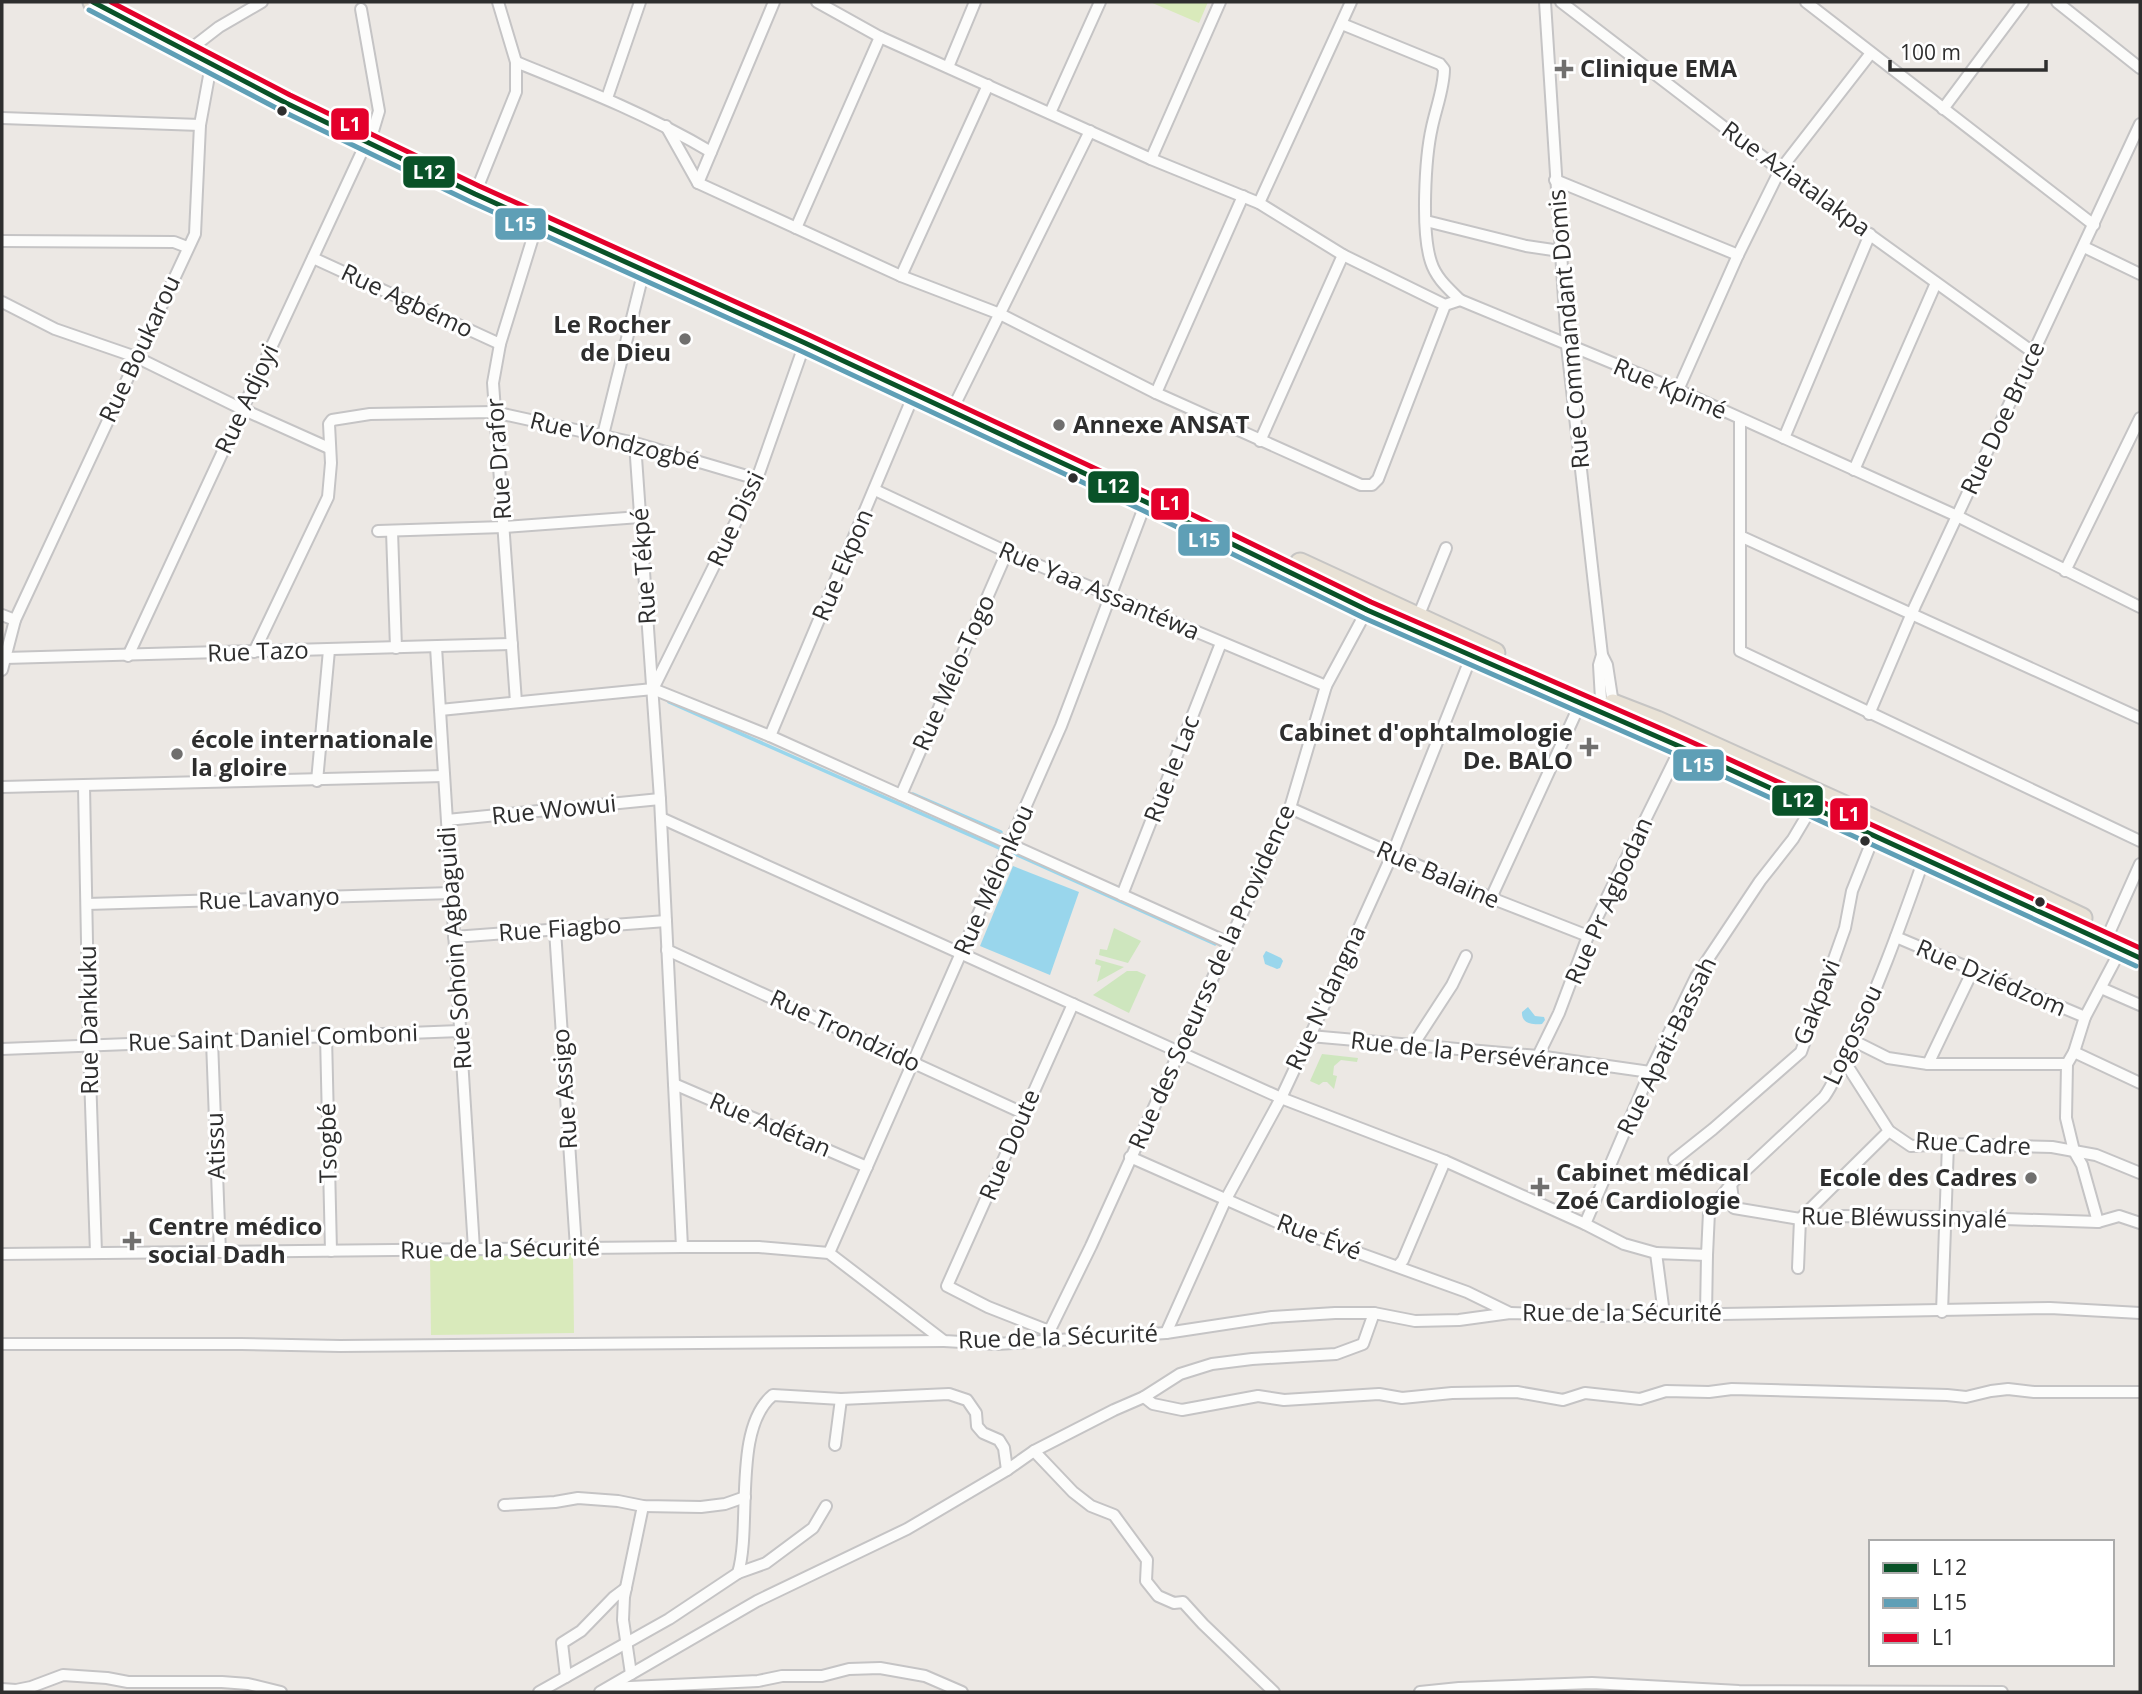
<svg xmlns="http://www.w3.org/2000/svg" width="2142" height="1694" font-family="'Open Sans',sans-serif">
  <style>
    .green { fill: #cee6be }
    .pitch { fill: #d9eabb }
    .water { fill: #99d6ec }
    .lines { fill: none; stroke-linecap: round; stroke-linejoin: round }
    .stream { stroke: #99d6ec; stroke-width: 3.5 }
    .minor-casing { stroke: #c5c4c5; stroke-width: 14 }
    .trunk-casing { stroke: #c6c5c4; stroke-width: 23 }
    .minor { stroke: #fcfcfb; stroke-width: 10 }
    .trunk { stroke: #e9e2d6; stroke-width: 19 }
    .bus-1-casing { stroke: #fff; stroke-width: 10 }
    .bus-2-casing { stroke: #fff; stroke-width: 10 }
    .bus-3-casing { stroke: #fff; stroke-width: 10 }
    .bus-1 { stroke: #095228; stroke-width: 5 }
    .bus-2 { stroke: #5f9fb6; stroke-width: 5 }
    .bus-3 { stroke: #e4002b; stroke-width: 5 }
    .poi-dot { fill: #706f6e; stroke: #fff; stroke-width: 2.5 }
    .bus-dot { fill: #2e2e2e; stroke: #fff; stroke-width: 2.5 }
    .labels { text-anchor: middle; stroke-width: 6; stroke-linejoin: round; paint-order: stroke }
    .poi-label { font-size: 24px; font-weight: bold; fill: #2e2e2e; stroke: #fff; text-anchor: start }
    .street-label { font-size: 24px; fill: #2e2e2e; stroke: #fff }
    .line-badge { stroke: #fff; stroke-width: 2.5 }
    .badge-label { font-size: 19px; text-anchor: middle; font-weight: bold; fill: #fff }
  </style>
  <rect width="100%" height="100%" fill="#ece8e4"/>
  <g class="green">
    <polygon points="1114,928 1141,941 1128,963 1099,955 1100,949 1107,950"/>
    <polygon points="1096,959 1124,967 1097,982 1101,966 1095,964"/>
    <polygon points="1127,971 1137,971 1146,975 1129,1013 1093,995"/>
    <polygon points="1322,1054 1358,1058 1357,1062 1341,1060 1334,1066 1333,1075 1337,1076 1334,1089 1327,1082 1323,1082 1319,1085 1310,1081"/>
  </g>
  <g class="pitch">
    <polygon points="1150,2 1208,2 1199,23"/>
    <polygon points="573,1251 574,1333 431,1335 430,1253"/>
  </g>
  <g class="water">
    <polygon points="1013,866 1079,892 1050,975 980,946"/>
    <polygon points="1266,951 1281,958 1283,961 1280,968 1277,969 1265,964 1263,956"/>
    <path d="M 1528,1007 L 1535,1016 L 1544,1017 L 1545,1020 L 1542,1024 C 1532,1025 1521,1023 1522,1012 Z"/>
  </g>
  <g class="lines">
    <g class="stream">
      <polyline points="669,702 999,848"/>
      <polyline points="913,794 1001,832"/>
      <polyline points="1015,854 1215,944"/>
    </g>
    <defs>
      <g id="minor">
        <polyline points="817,2 880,37 1151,159 1259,203 1343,255 1445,305 1460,300 1678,390 1957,516 2140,607"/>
        <polyline points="1545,2 1567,346 1602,655 1599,665 1601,699"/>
        <polyline points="1561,2 1780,170 2034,353"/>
        <polyline points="1806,2 2094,225"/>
        <polyline points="2057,2 2140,68"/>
        <polyline points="361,9 379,111 373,131"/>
        <path d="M 1342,24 L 1440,64 L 1444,69 C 1444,88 1436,108 1432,127 C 1425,158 1421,232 1431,262 C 1436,278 1448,288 1460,300"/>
        <polyline points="197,44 219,27 262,2"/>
        <path d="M 516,62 C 583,89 649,115 711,152"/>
        <polyline points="948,67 975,2"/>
        <polyline points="607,98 640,2"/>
        <polyline points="1943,109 2023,2"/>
        <polyline points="1050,113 1100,2"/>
        <polyline points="2,118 200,125"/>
        <polyline points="666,126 698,183 901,276 1000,314 1156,393 1361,485 1372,485 1378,479 1445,305"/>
        <polyline points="1151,159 1220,2"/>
        <polyline points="1555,180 1738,255"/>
        <polyline points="698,183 774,2"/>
        <polyline points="475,194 516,92 516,62 498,2"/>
        <polyline points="1259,203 1351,2"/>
        <polyline points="1426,221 1526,246 1560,251"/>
        <polyline points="796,228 880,37"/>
        <polyline points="2,241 174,242 187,247"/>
        <polyline points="2084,247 2140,274"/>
        <polyline points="313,258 500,344"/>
        <polyline points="901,276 988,85"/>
        <polyline points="2,302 55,329 136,357 242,409 329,448"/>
        <polyline points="1678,390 1738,255 1780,170 1871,53"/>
        <polyline points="1156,393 1243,196"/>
        <polyline points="957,400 1090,131"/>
        <polyline points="1740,419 1740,651 2140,841"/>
        <polyline points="603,435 644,270"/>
        <polyline points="1784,438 1870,234"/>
        <polyline points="1260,441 1343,255"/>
        <polyline points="635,443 660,799 682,1247"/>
        <polyline points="1854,470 1936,283"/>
        <polyline points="875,490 1007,552 1326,686"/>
        <polyline points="378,531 504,527 640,517"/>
        <polyline points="392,531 396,648"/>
        <polyline points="1740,536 2140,718"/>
        <polyline points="2065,571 2140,418"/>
        <polyline points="2,615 15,620"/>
        <polyline points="1418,617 1446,548"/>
        <polyline points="436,647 474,1249"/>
        <polyline points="254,652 328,497 331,463 329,424 332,420 370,414 494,412 635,443 757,479"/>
        <polyline points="1602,655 1607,665 1613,704"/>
        <polyline points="128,656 366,143"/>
        <polyline points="5,658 512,644"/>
        <polyline points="2,670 15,620 195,234 200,125 211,65"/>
        <polyline points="653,689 757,479 805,343"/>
        <polyline points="516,702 493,383 500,344 538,221"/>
        <polyline points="440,710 653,689 770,736 1229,943"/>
        <polyline points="1869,714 1915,606 2140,124"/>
        <polyline points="770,736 914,394"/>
        <polyline points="317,781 329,650"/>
        <polyline points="84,786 89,1045 96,1253"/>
        <polyline points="2,787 444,776"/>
        <polyline points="901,795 1007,552"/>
        <polyline points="1290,808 1491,898 1588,936"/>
        <polyline points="661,818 1281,1098 1445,1161 1585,1224 1624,1244 1656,1253"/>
        <polyline points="447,820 660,799"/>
        <polyline points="1122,895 1221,643"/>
        <polyline points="1491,898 1580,704"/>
        <polyline points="87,904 452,893"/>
        <polyline points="555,930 576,1248"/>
        <polyline points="2110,931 2140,864"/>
        <polyline points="454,937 666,921"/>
        <polyline points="1896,937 2085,1017"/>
        <polyline points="667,950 1023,1113"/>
        <polyline points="2101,988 2140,1005"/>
        <polyline points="326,1036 331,1251"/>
        <polyline points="1310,1036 1538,1056 1650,1072"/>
        <polyline points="212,1041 220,1252"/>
        <polyline points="1854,1041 1888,1058 1928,1064 2067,1064"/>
        <polyline points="1413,1045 1452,985 1466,956"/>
        <polyline points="2,1049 460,1031"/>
        <polyline points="2074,1052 2140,1083"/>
        <polyline points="1538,1056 1559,1013 1588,936 1681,747"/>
        <polyline points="1843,1059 1889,1131 1911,1146 1948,1144 2052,1147 2096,1155 2140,1173"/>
        <polyline points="1928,1064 1973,970"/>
        <polyline points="674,1084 867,1167"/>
        <polyline points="1130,1157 1295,1230 1467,1292 1510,1313"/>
        <polyline points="1674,1160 1713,1129 1801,1052 1845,928 1852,891 1874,836"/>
        <polyline points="1731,1184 1734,1208 1800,1219 1839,1216 1945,1217 2098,1222 2119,1216 2140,1223"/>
        <polyline points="2098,1222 2082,1165 2074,1151 2066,1118 2067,1064 2074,1052 2085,1017 2121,949"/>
        <polyline points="1585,1224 1650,1072 1696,977 1760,881 1793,839 1812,807"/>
        <polyline points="829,1253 1061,726 1146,502"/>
        <polyline points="2,1254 682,1247 759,1247 829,1253 944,1341 997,1344 1166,1333 1272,1317 1335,1313 1374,1313 1415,1321 1459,1320 1510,1313 1608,1316 2050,1308 2140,1313"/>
        <polyline points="1398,1266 1403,1260 1445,1161"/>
        <polyline points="1798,1268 1800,1219 1889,1131"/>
        <polyline points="1942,1312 1948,1144"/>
        <path d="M 1664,1314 L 1656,1253 L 1707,1255 L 1709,1212 L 1731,1184 L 1824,1097 C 1833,1085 1837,1072 1844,1059 C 1876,994 1900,927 1924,859"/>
        <polyline points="1706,1314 1707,1255"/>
        <polyline points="1049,1331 988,1307 947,1286 1073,1004"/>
        <polyline points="1166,1333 1226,1199 1281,1098 1310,1036 1392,855 1471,657"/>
        <polyline points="1045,1340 1091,1246 1290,808 1326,686 1367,610"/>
        <polyline points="2,1344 241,1344 340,1346 944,1341"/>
        <polyline points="1144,1397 1153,1404 1182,1410 1258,1396 1284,1400 1379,1394 1402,1398 1452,1393 1517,1392 1563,1400 1585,1393 1640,1399 1666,1391 1709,1392 1732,1389 1947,1395 1966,1397 1991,1391 2008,1389 2034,1392 2140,1392"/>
        <polyline points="835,1445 841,1399"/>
        <polyline points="1034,1451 1073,1492 1091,1506 1114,1515 1147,1560 1146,1581 1158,1596 1174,1603 1183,1602 1203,1624 1274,1692"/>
        <polyline points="504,1505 555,1502 578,1498 618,1501 643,1506 701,1507 725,1504 745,1497"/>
        <path d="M 738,1573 C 752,1526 732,1428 773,1395 L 841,1399 L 949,1394 L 967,1400 L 976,1413 L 977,1426 L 983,1433 L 999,1440 L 1004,1448 L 1007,1470"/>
        <polyline points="631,1674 623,1620 624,1597 643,1506"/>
        <polyline points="566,1677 562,1643 581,1631 614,1597 626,1588"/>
        <polyline points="609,1688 758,1681 782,1676 822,1676 849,1669 880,1668 925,1676 962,1692"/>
        <polyline points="2,1689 16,1690 31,1687 63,1675 107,1678 128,1682 222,1682 248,1684 281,1692"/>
        <polyline points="539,1692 669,1619 738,1573 766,1563 813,1528 826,1506"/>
        <polyline points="600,1692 757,1601 907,1529 1007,1470 1034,1451 1114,1410 1144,1397 1180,1374 1212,1364 1252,1359 1336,1354 1363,1344 1374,1313"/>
        <polyline points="1420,1692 1459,1688 1592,1683 1739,1691 2002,1692"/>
      </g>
      <g id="trunk">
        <polyline points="93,2 286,103 475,194 805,343 1146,502 1367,610 1681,747 2140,958"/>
        <polyline points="1300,563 1495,653"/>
        <polyline points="1613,704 1657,721 1845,806 2082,918"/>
      </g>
    </defs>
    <use href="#minor" class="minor-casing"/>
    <use href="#trunk" class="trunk-casing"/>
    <use href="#minor" class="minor"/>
    <use href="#trunk" class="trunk"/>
    <defs>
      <polyline id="bus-1" points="93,2 286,103 475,194 805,343 1146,502 1367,610 1681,747 2140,958"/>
      <polyline id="bus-2" points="89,10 282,111 471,202 801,351 1142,510 1364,618 1677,755 2136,966"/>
      <polyline id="bus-3" points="111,2 290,95 479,186 809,335 1150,494 1371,602 1685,739 2140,948"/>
    </defs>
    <use href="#bus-1" class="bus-1-casing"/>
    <use href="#bus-2" class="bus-2-casing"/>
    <use href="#bus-3" class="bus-3-casing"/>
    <use href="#bus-1" class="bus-1"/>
    <use href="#bus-2" class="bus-2"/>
    <use href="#bus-3" class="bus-3"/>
  </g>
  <g class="poi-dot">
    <path d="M1560.5 58.5h7v7h7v7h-7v7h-7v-7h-7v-7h7z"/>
    <circle cx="685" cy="339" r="7"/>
    <circle cx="1059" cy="425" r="7"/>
    <path d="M1585.5 736.5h7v7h7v7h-7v7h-7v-7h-7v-7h7z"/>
    <circle cx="177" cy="754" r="7"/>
    <circle cx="2031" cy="1178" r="7"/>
    <path d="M1536.5 1176.5h7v7h7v7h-7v7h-7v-7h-7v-7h7z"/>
    <path d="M128.5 1230.5h7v7h7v7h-7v7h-7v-7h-7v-7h7z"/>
  </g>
  <g class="bus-dot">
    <circle cx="282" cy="111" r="6"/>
    <circle cx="1073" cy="478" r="6"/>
    <circle cx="1865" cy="841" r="6"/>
    <circle cx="2040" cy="902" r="6"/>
  </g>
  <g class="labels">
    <g class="poi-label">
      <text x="1580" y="77">Clinique EMA</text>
      <text x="671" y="333" text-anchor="end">Le Rocher<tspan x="671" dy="28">de Dieu</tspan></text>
      <text x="1073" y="433">Annexe ANSAT</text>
      <text x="1573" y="741" text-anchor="end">Cabinet d'ophtalmologie<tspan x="1573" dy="28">De. BALO</tspan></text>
      <text x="191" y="748">école internationale<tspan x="191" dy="28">la gloire</tspan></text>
      <text x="1556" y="1181">Cabinet médical<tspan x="1556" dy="28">Zoé Cardiologie</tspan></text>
      <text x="2017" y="1186" text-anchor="end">Ecole des Cadres</text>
      <text x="148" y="1235">Centre médico<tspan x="148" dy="28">social Dadh</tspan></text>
    </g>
    <g class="street-label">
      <text transform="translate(1796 179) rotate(36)" y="8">Rue Aziatalakpa</text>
      <text transform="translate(407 301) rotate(25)" y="8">Rue Agbémo</text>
      <text transform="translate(1569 329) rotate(-95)" y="8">Rue Commandant Domis</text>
      <text transform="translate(140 349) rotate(-65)" y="8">Rue Boukarou</text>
      <text transform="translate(1670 389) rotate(23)" y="8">Rue Kpimé</text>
      <text transform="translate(247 399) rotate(-65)" y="8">Rue Adjoyi</text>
      <text transform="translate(2003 418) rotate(-65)" y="8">Rue Doe Bruce</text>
      <text transform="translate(615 441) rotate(14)" y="8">Rue Vondzogbé</text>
      <text transform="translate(499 459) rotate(-94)" y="8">Rue Drafor</text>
      <text transform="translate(736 519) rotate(-65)" y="8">Rue Dissi</text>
      <text transform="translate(843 565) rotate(-67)" y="8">Rue Ekpon</text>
      <text transform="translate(644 566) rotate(-94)" y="8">Rue Tékpé</text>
      <text transform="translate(1099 591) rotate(23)" y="8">Rue Yaa Assantéwa</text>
      <text transform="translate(258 652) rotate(-2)" y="8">Rue Tazo</text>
      <text transform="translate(954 673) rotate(-66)" y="8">Rue Mélo-Togo</text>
      <text transform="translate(1172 769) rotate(-69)" y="8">Rue le Lac</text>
      <text transform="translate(554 810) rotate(-6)" y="8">Rue Wowui</text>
      <text transform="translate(1438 875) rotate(24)" y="8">Rue Balaine</text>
      <text transform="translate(994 880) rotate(-66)" y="8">Rue Mélonkou</text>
      <text transform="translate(269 899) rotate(-2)" y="8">Rue Lavanyo</text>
      <text transform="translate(1609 901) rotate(-66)" y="8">Rue Pr Agbodan</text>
      <text transform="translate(560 929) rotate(-4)" y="8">Rue Fiagbo</text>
      <text transform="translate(455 948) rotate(-94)" y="8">Rue Sohoin Agbaguidi</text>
      <text transform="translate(1212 977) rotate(-66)" y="8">Rue des Soeurss de la Providence</text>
      <text transform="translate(1991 978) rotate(23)" y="8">Rue Dziédzom</text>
      <text transform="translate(1326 998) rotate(-65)" y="8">Rue N'dangna</text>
      <text transform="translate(1817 1002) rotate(-69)" y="8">Gakpavi</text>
      <text transform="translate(89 1020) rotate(-91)" y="8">Rue Dankuku</text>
      <text transform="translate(845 1031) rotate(25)" y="8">Rue Trondzido</text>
      <text transform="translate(1853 1035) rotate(-65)" y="8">Logossou</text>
      <text transform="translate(273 1038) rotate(-2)" y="8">Rue Saint Daniel Comboni</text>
      <text transform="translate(1667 1046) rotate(-64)" y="8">Rue Apati-Bassah</text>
      <text transform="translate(1480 1054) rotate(6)" y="8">Rue de la Persévérance</text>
      <text transform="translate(565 1089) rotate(-94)" y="8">Rue Assigo</text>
      <text transform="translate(770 1125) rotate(23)" y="8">Rue Adétan</text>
      <text transform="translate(328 1143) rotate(-91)" y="8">Tsogbé</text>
      <text transform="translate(1973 1144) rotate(3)" y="8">Rue Cadre</text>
      <text transform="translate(1010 1145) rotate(-67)" y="8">Rue Doute</text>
      <text transform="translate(216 1146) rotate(-92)" y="8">Atissu</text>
      <text transform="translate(1904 1218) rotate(1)" y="8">Rue Bléwussinyalé</text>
      <text transform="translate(1319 1237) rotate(21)" y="8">Rue Évé</text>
      <text transform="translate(500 1249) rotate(-1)" y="8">Rue de la Sécurité</text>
      <text x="1622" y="1321">Rue de la Sécurité</text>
      <text transform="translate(1058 1337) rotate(-2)" y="8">Rue de la Sécurité</text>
    </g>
  </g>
  <g class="line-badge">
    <rect x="330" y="107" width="40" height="34" rx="7" fill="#e4002b"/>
    <rect x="402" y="155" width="54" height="34" rx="7" fill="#095228"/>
    <rect x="494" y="207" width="53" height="34" rx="7" fill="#5f9fb6"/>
    <rect x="1087" y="470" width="53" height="34" rx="7" fill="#095228"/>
    <rect x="1150" y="487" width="40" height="34" rx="7" fill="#e4002b"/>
    <rect x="1177" y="523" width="54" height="34" rx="7" fill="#5f9fb6"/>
    <rect x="1672" y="748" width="53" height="34" rx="7" fill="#5f9fb6"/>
    <rect x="1771" y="784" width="53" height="33" rx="7" fill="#095228"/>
    <rect x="1829" y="797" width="40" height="34" rx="7" fill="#e4002b"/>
  </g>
  <g class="badge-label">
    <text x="350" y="131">L1</text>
    <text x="429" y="179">L12</text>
    <text x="520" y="231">L15</text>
    <text x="1113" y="493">L12</text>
    <text x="1170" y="510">L1</text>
    <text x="1204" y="547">L15</text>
    <text x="1698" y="772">L15</text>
    <text x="1798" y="807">L12</text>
    <text x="1849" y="821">L1</text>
  </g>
  <rect width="2142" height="1694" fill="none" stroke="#2e2e2e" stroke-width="7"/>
  <rect x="1869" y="1540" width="245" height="126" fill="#ffffff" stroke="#ababab" stroke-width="2"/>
  <rect x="1883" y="1563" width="35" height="10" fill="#095228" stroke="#ababab" stroke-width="2"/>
  <text x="1932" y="1575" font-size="21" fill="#2e2e2e">L12</text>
  <rect x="1883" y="1598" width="35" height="10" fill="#5f9fb6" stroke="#ababab" stroke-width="2"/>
  <text x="1932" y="1610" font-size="21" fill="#2e2e2e">L15</text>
  <rect x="1883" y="1633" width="35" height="10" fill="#e4002b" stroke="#ababab" stroke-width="2"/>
  <text x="1932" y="1645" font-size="21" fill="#2e2e2e">L1</text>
  <path d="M1890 60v10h156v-10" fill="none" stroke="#2e2e2e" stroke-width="3.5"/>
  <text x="1900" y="60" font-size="21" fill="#2e2e2e" stroke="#ffffff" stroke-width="5" paint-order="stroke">100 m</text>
</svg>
